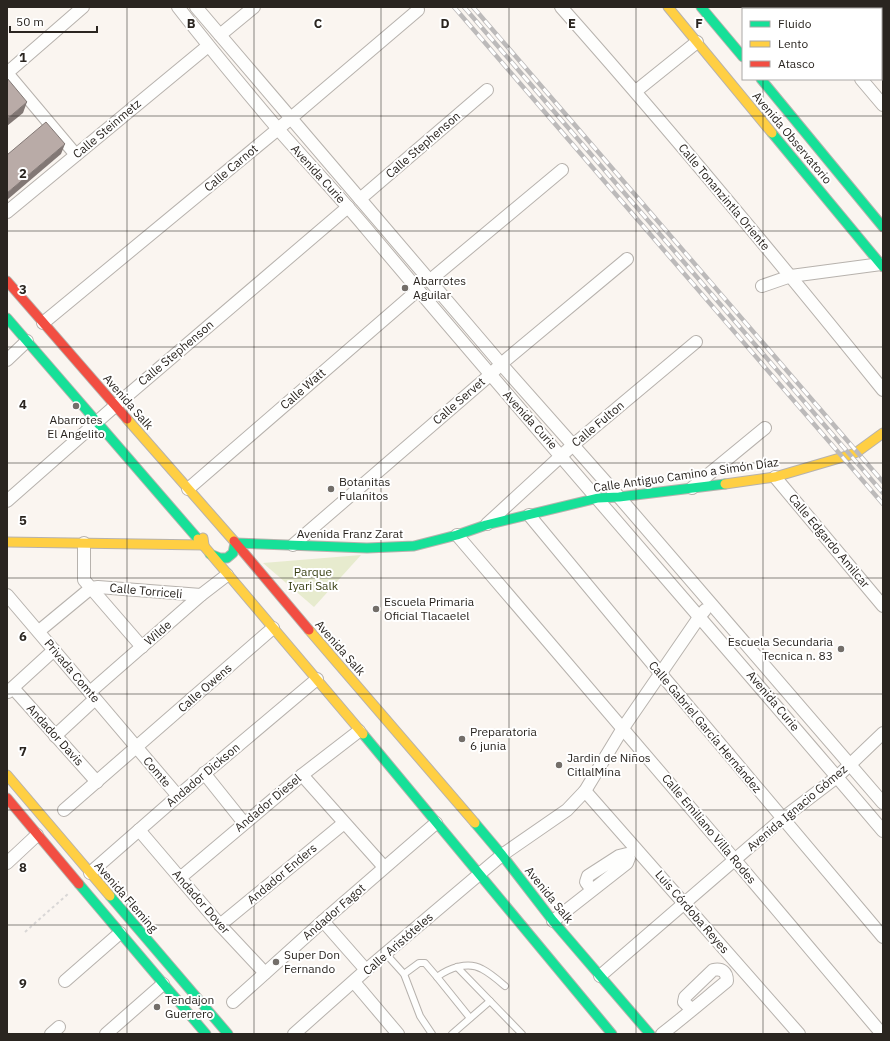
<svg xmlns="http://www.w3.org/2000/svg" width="890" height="1041" font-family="'IBM Plex Sans',sans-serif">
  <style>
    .green { fill: #e7ebce }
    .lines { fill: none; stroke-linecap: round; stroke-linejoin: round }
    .lane-casing { stroke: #b7b2ad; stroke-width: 8 }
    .street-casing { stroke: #b7b2ad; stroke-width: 14 }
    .fast-casing { stroke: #b7b2ad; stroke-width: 11 }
    .slow-casing { stroke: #b7b2ad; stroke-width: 11 }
    .jam-casing { stroke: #b7b2ad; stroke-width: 11 }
    .path { stroke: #d9d7d6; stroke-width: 2; stroke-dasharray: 3 3; stroke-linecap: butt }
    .lane { stroke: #fefefd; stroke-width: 6 }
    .street { stroke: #fefefd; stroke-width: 12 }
    .fast { stroke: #16e098; stroke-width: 9 }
    .slow { stroke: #ffcf43; stroke-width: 9 }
    .jam { stroke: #f24e42; stroke-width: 9 }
    .rail-casing { stroke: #bcbaba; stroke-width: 4.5 }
    .rail { stroke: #fff; stroke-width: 3; stroke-dasharray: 9; stroke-linecap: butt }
    .shaded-wall { fill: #827875 }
    .building { fill: #b9aba7; stroke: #827875 }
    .grid { fill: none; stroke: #2a2520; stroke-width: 1; stroke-opacity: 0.55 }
    .poi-dot { fill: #736e69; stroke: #fff; stroke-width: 1.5 }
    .labels { text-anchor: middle; stroke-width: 4; stroke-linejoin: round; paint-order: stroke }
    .street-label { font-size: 12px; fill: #2a2520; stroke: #fff }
    .poi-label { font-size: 12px; fill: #2a2520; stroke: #fff; text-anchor: start }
    .park-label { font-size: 12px; fill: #3b4216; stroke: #fff }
    .grid-label { font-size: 13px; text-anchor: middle; font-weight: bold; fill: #2a2520; stroke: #fff; stroke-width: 4; stroke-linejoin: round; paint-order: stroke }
  </style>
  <rect width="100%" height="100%" fill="#faf5f0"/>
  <polygon class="green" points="361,555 314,607 263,563"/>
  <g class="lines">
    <defs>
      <g id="lane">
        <polyline points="386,954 404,974 420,1016 432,1034"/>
        <polyline points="457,967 522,1034"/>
        <polyline points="404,974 419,963 425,963 437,977 470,1018"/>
        <path d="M 437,977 C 449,968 468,961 482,969 C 490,973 498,980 505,986"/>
        <polyline points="452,1034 490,1001"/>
      </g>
      <g id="street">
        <path d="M 178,7 C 210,48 244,89 278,129 C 307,162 337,194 365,227 C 536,430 711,629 883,831"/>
        <polyline points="196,7 501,364 619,497 883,803"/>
        <path d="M 561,7 C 672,132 778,260 883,390"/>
        <polyline points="861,9 865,7"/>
        <polyline points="220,35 254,7"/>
        <polyline points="7,73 76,155"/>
        <polyline points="7,73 83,7"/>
        <polyline points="861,79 883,105"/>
        <polyline points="636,91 697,42"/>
        <polyline points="360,199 487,90"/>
        <polyline points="7,212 208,46"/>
        <polyline points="429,281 562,170"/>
        <polyline points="762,286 791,276 881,264"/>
        <polyline points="43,323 278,129 418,10"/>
        <polyline points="7,360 27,341"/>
        <polyline points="775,477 883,606"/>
        <polyline points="692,488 765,428"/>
        <polyline points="188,489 418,290"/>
        <polyline points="7,501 115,406 348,207"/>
        <polyline points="529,515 661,674 883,937"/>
        <polyline points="487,524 573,445 696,342"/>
        <polyline points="457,535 735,860 882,1034"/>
        <polyline points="84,543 84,580 142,647"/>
        <polyline points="293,545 490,375 501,364 627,259"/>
        <polyline points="7,595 178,796"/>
        <polyline points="39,631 91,588 98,587 201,595"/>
        <polyline points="13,688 97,782"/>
        <polyline points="8,692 54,650"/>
        <polyline points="90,692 201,595 227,575"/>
        <polyline points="55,736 95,699"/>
        <polyline points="204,773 244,823"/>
        <polyline points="302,775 384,867"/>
        <polyline points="585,791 799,1034"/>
        <polyline points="64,810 273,628"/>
        <polyline points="139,830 220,925 265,973"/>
        <polyline points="7,863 37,835"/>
        <polyline points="90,873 178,796 317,679"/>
        <polyline points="180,878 302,775 359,731"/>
        <polyline points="323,921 366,970"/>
        <polyline points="553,921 627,863 629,858 627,854 619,856 588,876 586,882 592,890"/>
        <polyline points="220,925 344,823"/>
        <polyline points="600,976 783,818 837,777 883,733"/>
        <polyline points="65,981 120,933"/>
        <polyline points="354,982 398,1034"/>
        <polyline points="233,1002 323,921 436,823"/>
        <polyline points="51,1034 59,1027"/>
        <polyline points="106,1034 163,984"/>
        <polyline points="294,1034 366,970 502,855 567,810 585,791 623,728 700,616 705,610"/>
        <path d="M 662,1034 C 684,1017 705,999 727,981 C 727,972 722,968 713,970 L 685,997 L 684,1002 L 692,1010"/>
      </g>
      <g id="fast">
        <polyline points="701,7 743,57"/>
        <polyline points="761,79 883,227"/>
        <polyline points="772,133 883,267"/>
        <polyline points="7,318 198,539"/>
        <polyline points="210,554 220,558 227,558 233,553 235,543 367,548 414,546 457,535 486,525 598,498 619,497 725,484"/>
        <polyline points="363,734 612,1034"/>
        <polyline points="475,823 502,855 553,921 650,1034"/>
        <polyline points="79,884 206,1034"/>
        <polyline points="110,896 228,1034"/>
      </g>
      <g id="slow">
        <polyline points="668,7 772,133"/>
        <polyline points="127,419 234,541"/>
        <polyline points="725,484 775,477 850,455 857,452 883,433"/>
        <polyline points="198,539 363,734"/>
        <polyline points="7,542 204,545 203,538"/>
        <polyline points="309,630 475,823"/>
        <polyline points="7,775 110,896"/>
      </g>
      <g id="jam">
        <polyline points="7,281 127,419"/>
        <polyline points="234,541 309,630"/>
        <polyline points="7,798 79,884"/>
      </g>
    </defs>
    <use href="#lane" class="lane-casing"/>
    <use href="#street" class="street-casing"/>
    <use href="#fast" class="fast-casing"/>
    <use href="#slow" class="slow-casing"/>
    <use href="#jam" class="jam-casing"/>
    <polyline class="path" points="25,932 69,893"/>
    <use href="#lane" class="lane"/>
    <use href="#street" class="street"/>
    <use href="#fast" class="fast"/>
    <use href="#slow" class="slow"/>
    <use href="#jam" class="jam"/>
    <defs>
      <g id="rail">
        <polyline points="454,7 883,504"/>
        <polyline points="464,7 883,493"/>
        <polyline points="473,7 883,482"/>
      </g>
    </defs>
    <use href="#rail" class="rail-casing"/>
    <use href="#rail" class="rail"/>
  </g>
  <g class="shaded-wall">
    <polygon points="27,102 23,113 7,126 7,119"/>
    <polygon points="65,144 61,154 7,200 7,193"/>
  </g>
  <g class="building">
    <polygon points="7,78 27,102 7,119"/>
    <polygon points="46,122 65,144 7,193 7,155"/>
  </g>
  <path class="grid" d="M 127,7 L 127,1034M 254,7 L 254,1034M 381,7 L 381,1034M 509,7 L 509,1034M 636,7 L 636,1034M 763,7 L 763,9M 763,79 L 763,1034M 7,116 L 883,116M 7,231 L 883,231M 7,347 L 883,347M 7,463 L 883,463M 7,578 L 883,578M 7,694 L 883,694M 7,810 L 883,810M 7,925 L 883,925"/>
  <g class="poi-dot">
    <circle cx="405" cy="288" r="4"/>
    <circle cx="76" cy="406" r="4"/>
    <circle cx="331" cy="489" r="4"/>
    <circle cx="376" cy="609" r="4"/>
    <circle cx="841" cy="649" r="4"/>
    <circle cx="462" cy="739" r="4"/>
    <circle cx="559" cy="765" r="4"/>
    <circle cx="276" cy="962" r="4"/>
    <circle cx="157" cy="1007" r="4"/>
  </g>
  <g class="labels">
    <g class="street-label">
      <text transform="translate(107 129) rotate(-40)" y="4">Calle Steinmetz</text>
      <text transform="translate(792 138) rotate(50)" y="4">Avenida Observatorio</text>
      <text transform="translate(423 145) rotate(-41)" y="4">Calle Stephenson</text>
      <text transform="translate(231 168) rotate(-40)" y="4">Calle Carnot</text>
      <text transform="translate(318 174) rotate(48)" y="4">Avenida Curie</text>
      <text transform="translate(724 197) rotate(50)" y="4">Calle Tonanzintla Oriente</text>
      <text transform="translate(176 353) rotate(-40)" y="4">Calle Stephenson</text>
      <text transform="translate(303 389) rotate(-41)" y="4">Calle Watt</text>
      <text transform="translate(459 401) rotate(-41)" y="4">Calle Servet</text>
      <text transform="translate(128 402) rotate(49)" y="4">Avenida Salk</text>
      <text transform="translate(530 420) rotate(48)" y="4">Avenida Curie</text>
      <text transform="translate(598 424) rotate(-40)" y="4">Calle Fulton</text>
      <text transform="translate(686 475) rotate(-8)" y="4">Calle Antiguo Camino a Simón Díaz</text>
      <text x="350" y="538">Avenida Franz Zarat</text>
      <text transform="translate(829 541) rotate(50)" y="4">Calle Edgardo Amilcar</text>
      <text transform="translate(146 591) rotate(5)" y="4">Calle Torriceli</text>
      <text transform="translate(158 633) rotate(-41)" y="4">Wilde</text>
      <text transform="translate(340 648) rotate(49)" y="4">Avenida Salk</text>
      <text transform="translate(72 671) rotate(50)" y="4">Privada Comte</text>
      <text transform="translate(205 688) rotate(-41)" y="4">Calle Owens</text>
      <text transform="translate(773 701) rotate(50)" y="4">Avenida Curie</text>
      <text transform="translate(705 727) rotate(50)" y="4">Calle Gabriel García Hernández</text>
      <text transform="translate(55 735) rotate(48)" y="4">Andador Davis</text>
      <text transform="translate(157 772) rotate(50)" y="4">Comte</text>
      <text transform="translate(203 775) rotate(-40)" y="4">Andador Dickson</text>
      <text transform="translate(268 803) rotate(-40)" y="4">Andador Diesel</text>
      <text transform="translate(797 808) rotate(-40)" y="4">Avenida Ignacio Gómez</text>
      <text transform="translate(709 829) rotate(50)" y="4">Calle Emiliano Villa Rodes</text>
      <text transform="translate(282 874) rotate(-40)" y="4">Andador Enders</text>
      <text transform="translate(549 895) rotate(51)" y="4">Avenida Salk</text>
      <text transform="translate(126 897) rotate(49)" y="4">Avenida Fleming</text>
      <text transform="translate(201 902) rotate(49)" y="4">Andador Dover</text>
      <text transform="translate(334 912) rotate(-41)" y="4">Andador Fagot</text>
      <text transform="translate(692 912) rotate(49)" y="4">Luis Córdoba Reyes</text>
      <text transform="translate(398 944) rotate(-41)" y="4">Calle Aristóteles</text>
    </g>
    <g class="poi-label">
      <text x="413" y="285">Abarrotes<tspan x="413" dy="14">Aguilar</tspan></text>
      <text x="76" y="424" text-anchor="middle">Abarrotes<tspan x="76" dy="14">El Angelito</tspan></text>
      <text x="339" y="486">Botanitas<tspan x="339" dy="14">Fulanitos</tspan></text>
      <text x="384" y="606">Escuela Primaria<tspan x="384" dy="14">Oficial Tlacaelel</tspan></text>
      <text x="833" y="646" text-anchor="end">Escuela Secundaria<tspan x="833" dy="14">Tecnica n. 83</tspan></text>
      <text x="470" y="736">Preparatoria<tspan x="470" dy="14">6 junia</tspan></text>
      <text x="567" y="762">Jardin de Niños<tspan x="567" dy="14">CitlalMina</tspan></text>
      <text x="284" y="959">Super Don<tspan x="284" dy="14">Fernando</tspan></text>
      <text x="165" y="1004">Tendajon<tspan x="165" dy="14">Guerrero</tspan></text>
    </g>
    <g class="park-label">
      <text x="313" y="576">Parque<tspan x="313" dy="14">Iyari Salk</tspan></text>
    </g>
  </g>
  <g class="grid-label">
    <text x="191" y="28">B</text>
    <text x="318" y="28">C</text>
    <text x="445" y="28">D</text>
    <text x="572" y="28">E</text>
    <text x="699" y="28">F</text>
    <text x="23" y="62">1</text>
    <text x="23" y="178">2</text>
    <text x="23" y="294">3</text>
    <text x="23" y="409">4</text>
    <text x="23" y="525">5</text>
    <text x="23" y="641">6</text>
    <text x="23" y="756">7</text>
    <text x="23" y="872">8</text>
    <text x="23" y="988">9</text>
  </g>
  <rect width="890" height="1041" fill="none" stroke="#2a2520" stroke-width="16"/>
  <rect x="742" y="8" width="140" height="72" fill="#ffffff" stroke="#aaa8a6"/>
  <rect x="750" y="21" width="20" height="6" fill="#16e098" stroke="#aaa8a6"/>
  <text x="778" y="28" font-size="12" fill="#2a2520">Fluido</text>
  <rect x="750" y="41" width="20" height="6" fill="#ffcf43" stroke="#aaa8a6"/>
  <text x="778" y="48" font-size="12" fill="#2a2520">Lento</text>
  <rect x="750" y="61" width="20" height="6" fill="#f24e42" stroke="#aaa8a6"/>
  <text x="778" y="68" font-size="12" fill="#2a2520">Atasco</text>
  <path d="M10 26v6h87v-6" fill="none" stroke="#2a2520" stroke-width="2"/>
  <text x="16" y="26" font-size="12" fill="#2a2520" stroke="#ffffff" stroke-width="3" paint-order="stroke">50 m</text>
</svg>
